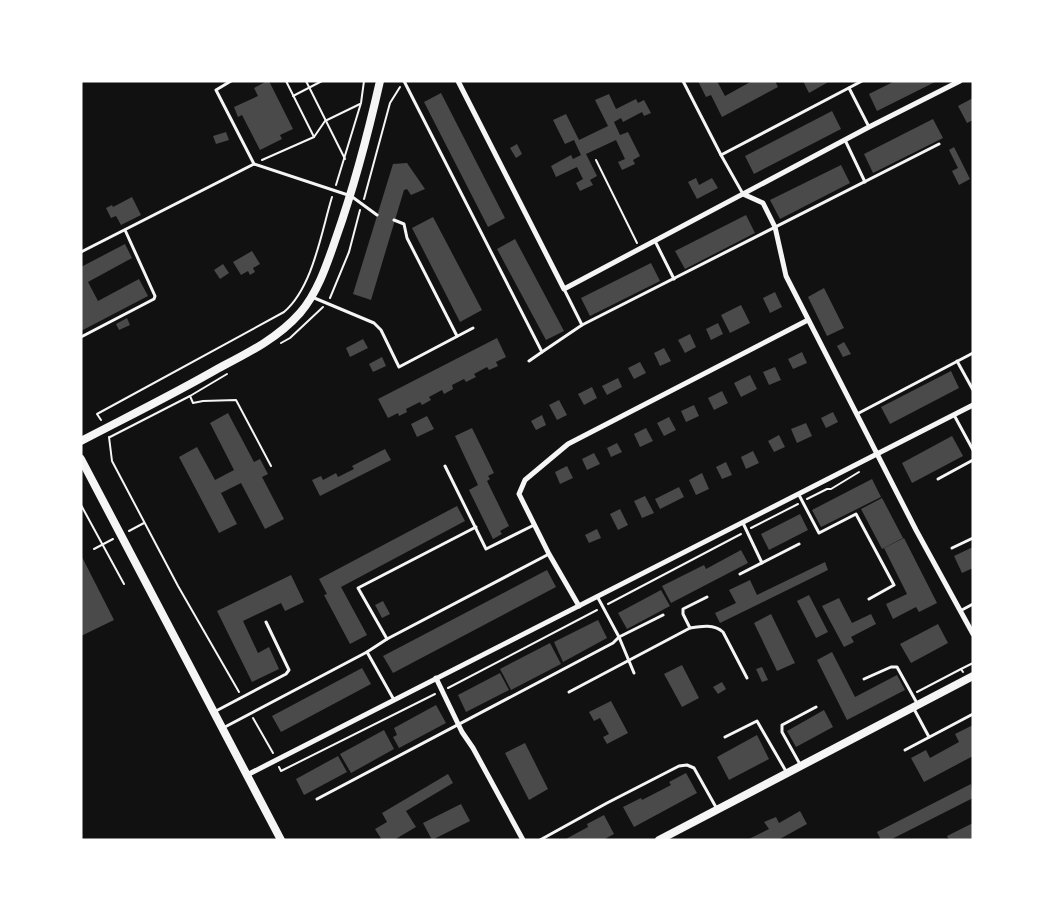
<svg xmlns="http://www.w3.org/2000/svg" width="1054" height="921" font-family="'IBM Plex Sans',sans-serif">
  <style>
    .building { fill: #4a4a4a }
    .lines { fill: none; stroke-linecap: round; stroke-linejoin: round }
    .path { stroke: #f5f5f5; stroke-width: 2 }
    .service { stroke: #f5f5f5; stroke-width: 3 }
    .minor { stroke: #f5f5f5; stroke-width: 5 }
    .tertiary { stroke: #f5f5f5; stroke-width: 8 }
  </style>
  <rect width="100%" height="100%" fill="#111"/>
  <g class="building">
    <polygon points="267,81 269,81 293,129 280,135 282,139 260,150 242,115 238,117 234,107 258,96 254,88"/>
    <polygon points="698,81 717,81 725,96 752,81 775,81 778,87 722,117 711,95 706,97"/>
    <polygon points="803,81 830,81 809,93"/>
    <polygon points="895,81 937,81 877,111 869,94"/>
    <polygon points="441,93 505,218 488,227 424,102"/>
    <polygon points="609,94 616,109 636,99 638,103 644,100 651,113 644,116 642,112 623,122 621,118 614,122 620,135 628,132 640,156 633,160 635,164 622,170 618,162 625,159 616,140 586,154 597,176 590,180 593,185 580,191 576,183 583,179 577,167 556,177 551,166 571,155 573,159 581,155 574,140 565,144 553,120 566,114 579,140 608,126 595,100"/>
    <polygon points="973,98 973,120 967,123 958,106"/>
    <polygon points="832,111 841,129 754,174 745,156"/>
    <polygon points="933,119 943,138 873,173 864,154"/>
    <polygon points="226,132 229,140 216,144 213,136"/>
    <polygon points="517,144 522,154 516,158 510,148"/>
    <polygon points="954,147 970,179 959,185 952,171 958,168 949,150"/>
    <polygon points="407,163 425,189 411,195 407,189 404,190 371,300 353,294 393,164"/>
    <polygon points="841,165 850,183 780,219 770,200"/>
    <polygon points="696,178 699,185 712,178 718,188 697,199 688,182"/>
    <polygon points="132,197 141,215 121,225 116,216 111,218 106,208 112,205 113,207"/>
    <polygon points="746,215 755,233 685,269 675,251"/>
    <polygon points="433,217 482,310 460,322 412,228"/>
    <polygon points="515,239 564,331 546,340 497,249"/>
    <polygon points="125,244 132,258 88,282 98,301 139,279 148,296 81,331 81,267"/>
    <polygon points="252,251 260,264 253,268 255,272 250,275 248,271 241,275 233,262"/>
    <polygon points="651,263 660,281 590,316 581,298"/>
    <polygon points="223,264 229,273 220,279 214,270"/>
    <polygon points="824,288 844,328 827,336 808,297"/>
    <polygon points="775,292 782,307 770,313 763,298"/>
    <polygon points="741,305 750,323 730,333 721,315"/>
    <polygon points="127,318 130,325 119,330 116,324"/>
    <polygon points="718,323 723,334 711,340 706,329"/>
    <polygon points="690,334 696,347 685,353 678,340"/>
    <polygon points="497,338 506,357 496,362 498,366 489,370 487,367 474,374 476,377 466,382 464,379 452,385 453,389 444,394 442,390 429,397 431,400 422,405 420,402 406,409 407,412 399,416 398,413 388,418 378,399"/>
    <polygon points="363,339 368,348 350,357 346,348"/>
    <polygon points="844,342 851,354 843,357 837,346"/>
    <polygon points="664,348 671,361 660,366 654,353"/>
    <polygon points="802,352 807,363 793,369 788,359"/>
    <polygon points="382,357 386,366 373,372 369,364"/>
    <polygon points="640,362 646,373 634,379 628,368"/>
    <polygon points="775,367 781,380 769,385 763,372"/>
    <polygon points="951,371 959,388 890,424 881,407"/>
    <polygon points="750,375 757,389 741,397 734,383"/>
    <polygon points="618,378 622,387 607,395 602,386"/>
    <polygon points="592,387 597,398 584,405 578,394"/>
    <polygon points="722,391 728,403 714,410 708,398"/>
    <polygon points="559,400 567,415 557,420 549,405"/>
    <polygon points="694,405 699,416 686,422 681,411"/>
    <polygon points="833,412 838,422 826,428 821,418"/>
    <polygon points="228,413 254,462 260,459 268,474 262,477 284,519 265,529 241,483 221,493 237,524 219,533 179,457 197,447 215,480 234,470 210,423"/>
    <polygon points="542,415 546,425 536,430 531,421"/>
    <polygon points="427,416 434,429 417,437 411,424"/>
    <polygon points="669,417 676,430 664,436 657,423"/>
    <polygon points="806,423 812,436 797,443 791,429"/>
    <polygon points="472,428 494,473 488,476 490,479 487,481 509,526 500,531 502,534 493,539 469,490 478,485 455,436"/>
    <polygon points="646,428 653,441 640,447 634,434"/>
    <polygon points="779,435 785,447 774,452 768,441"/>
    <polygon points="952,436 963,456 912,483 902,463"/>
    <polygon points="617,443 622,452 611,457 607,448"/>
    <polygon points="385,449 391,460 320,496 312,480 321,476 323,480 336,473 338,477 354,469 352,466"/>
    <polygon points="753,451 759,463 746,469 741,457"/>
    <polygon points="594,453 600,464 587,470 582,459"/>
    <polygon points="726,462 732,475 722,479 716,467"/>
    <polygon points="567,466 573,478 560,484 555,472"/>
    <polygon points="702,473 709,489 696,495 689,480"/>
    <polygon points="872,479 881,497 821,527 812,510"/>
    <polygon points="679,487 684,497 660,509 655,499"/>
    <polygon points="645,496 654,513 642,518 634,501"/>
    <polygon points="882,498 903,538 882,549 861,509"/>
    <polygon points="457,506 465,521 341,587 367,635 350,644 324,595 327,594 319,579"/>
    <polygon points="620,509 628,525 618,530 610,514"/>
    <polygon points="800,514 808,530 769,550 761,534"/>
    <polygon points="597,529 601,538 589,543 585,535"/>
    <polygon points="904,538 937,603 919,612 916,607 893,619 886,604 907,594 884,548"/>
    <polygon points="973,547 973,568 962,573 954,556"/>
    <polygon points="741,550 748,563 671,603 662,586 704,565 706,569"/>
    <polygon points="81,555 114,620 81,636"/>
    <polygon points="825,562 828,570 720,623 715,613 736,603 729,590 750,580 757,595"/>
    <polygon points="547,570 556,587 393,673 383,656"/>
    <polygon points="291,575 304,602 285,611 281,603 243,621 258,653 269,647 279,669 252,682 217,611"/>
    <polygon points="661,590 670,606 627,629 618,613"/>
    <polygon points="809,595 828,632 816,638 797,601"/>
    <polygon points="839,598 852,623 871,614 876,624 851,637 854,642 844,647 822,606"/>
    <polygon points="383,601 390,614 382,618 375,605"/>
    <polygon points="771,614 795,663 777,671 754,623"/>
    <polygon points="598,620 607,638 563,662 554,642"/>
    <polygon points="938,624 948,643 911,663 900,644"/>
    <polygon points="550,643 561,664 511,690 500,669"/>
    <polygon points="832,652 855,697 897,675 905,690 847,720 817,660"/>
    <polygon points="682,665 699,698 682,707 664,674"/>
    <polygon points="762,667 768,680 762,682 756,669"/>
    <polygon points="362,668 371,684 281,732 272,716"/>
    <polygon points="500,673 509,690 466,712 458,695"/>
    <polygon points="722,682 726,689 718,694 713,687"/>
    <polygon points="611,701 628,733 607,744 603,737 609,734 600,718 594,721 589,712"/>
    <polygon points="436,705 446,723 399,748 393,737 397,735 394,728"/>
    <polygon points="824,710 833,727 796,747 787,731"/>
    <polygon points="973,725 973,756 924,782 911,758 926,750 930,758 959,742 955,734"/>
    <polygon points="384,730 394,749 351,773 340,754"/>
    <polygon points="757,735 769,759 729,780 717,757"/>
    <polygon points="525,743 548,789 529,800 505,753"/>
    <polygon points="338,756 347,772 304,795 296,779"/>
    <polygon points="686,773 697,793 634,827 623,807 641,798 642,800 671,785 669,782"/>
    <polygon points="448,774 453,783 406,811 416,827 394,840 382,840 375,829 387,822 382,813"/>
    <polygon points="971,784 973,798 890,840 881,840 877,832"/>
    <polygon points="461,804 470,821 432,840 423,823"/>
    <polygon points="800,811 807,824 778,840 747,840 769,829 764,822 776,817 779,823"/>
    <polygon points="604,815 614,834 603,840 564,840 588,827 587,824"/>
    <polygon points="973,823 973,840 949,840 947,836"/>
  </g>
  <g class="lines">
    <g class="path">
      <polyline points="286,81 314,137 325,121 360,104"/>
      <polyline points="306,81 345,159"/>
      <polyline points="293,96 322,81"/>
      <polyline points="262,160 314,137"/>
      <polyline points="596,160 637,243"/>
      <polyline points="336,185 361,103 364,81"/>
      <polyline points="364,199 390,103 400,87"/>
      <polyline points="330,298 349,252 360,210"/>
      <polyline points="281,343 290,338 323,307"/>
      <polyline points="190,396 193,403 203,401 236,400 271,466"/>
      <path d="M 101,420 L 97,414 L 284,312 C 313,287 321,233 332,197"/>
      <polyline points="109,437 112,461 178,586 239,692"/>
      <polyline points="110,437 190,396 227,374"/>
      <polyline points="807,499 827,489 831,489 859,472"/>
      <polyline points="81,505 124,584"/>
      <polyline points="751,528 798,504"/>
      <polyline points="129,531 144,523"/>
      <polyline points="94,549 113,539"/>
      <polyline points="608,604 741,534"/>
      <polyline points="961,669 973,663"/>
      <polyline points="448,688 597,610"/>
      <polyline points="917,692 961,669 963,672"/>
      <polyline points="253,718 273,753"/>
      <polyline points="279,767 281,771 435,694"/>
    </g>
    <g class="service">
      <polyline points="231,81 216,90 254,164 351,196 377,215"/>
      <polyline points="404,81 542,352 529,361"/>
      <polyline points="683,81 721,155"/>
      <polyline points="849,88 869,127"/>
      <polyline points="845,140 865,182"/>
      <polyline points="743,194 721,155 862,81"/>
      <polyline points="394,220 404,224 407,238 457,336"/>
      <polyline points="655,241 674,279"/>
      <polyline points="81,252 254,164"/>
      <polyline points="564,289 582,325"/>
      <polyline points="312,297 374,323 381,330 399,367 473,328"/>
      <polyline points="81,337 154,299 155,296 125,230"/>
      <polyline points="542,352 582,325 939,144"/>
      <polyline points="957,361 973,390"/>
      <polyline points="857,414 973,353"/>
      <polyline points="954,415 973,450"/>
      <polyline points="445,466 486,549 534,525"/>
      <polyline points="938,479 973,460"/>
      <polyline points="799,495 819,533 856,514 894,585 869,599"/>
      <polyline points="743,523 762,563"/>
      <polyline points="952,548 973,538"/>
      <polyline points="740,574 799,544"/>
      <polyline points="597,596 619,637 634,673"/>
      <polyline points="960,611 973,604"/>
      <polyline points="690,628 683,614 683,609 707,597"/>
      <polyline points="387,639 358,588 476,527"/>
      <polyline points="367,652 394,700"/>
      <polyline points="864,679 891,667 897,667 918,705"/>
      <path d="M 569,692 L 690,628 C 702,626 714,624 723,632 L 747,678"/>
      <polyline points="914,709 929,737"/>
      <polyline points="214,712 286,674 289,670 266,622"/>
      <polyline points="223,728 367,652 387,639 549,554"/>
      <polyline points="725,737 757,721 787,773"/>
      <polyline points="905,750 973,714"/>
      <polyline points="801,766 782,732 782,725 816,707"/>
      <polyline points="317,799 613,643 619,637 663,615"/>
      <polyline points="540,840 607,803 679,766 687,765 694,768 717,809"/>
    </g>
    <g class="minor">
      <polyline points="458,81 564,289 869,127 960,81"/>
      <polyline points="743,194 763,203 775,227 786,276 916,530 973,634"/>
      <polyline points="579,606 549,554 519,494 525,480 568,444 808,320"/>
      <polyline points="436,678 462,732 473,748 523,840"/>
      <polyline points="247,775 973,405"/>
    </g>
    <g class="tertiary">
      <path d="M 81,441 C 127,417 174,394 219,368 C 248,353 278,338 300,313 C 318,292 327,264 336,238 C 354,187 368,134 380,81"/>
      <polyline points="81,459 281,840"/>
      <polyline points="659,840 973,676"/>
    </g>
  </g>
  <rect width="1054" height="921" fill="none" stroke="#ffffff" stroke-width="165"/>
</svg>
